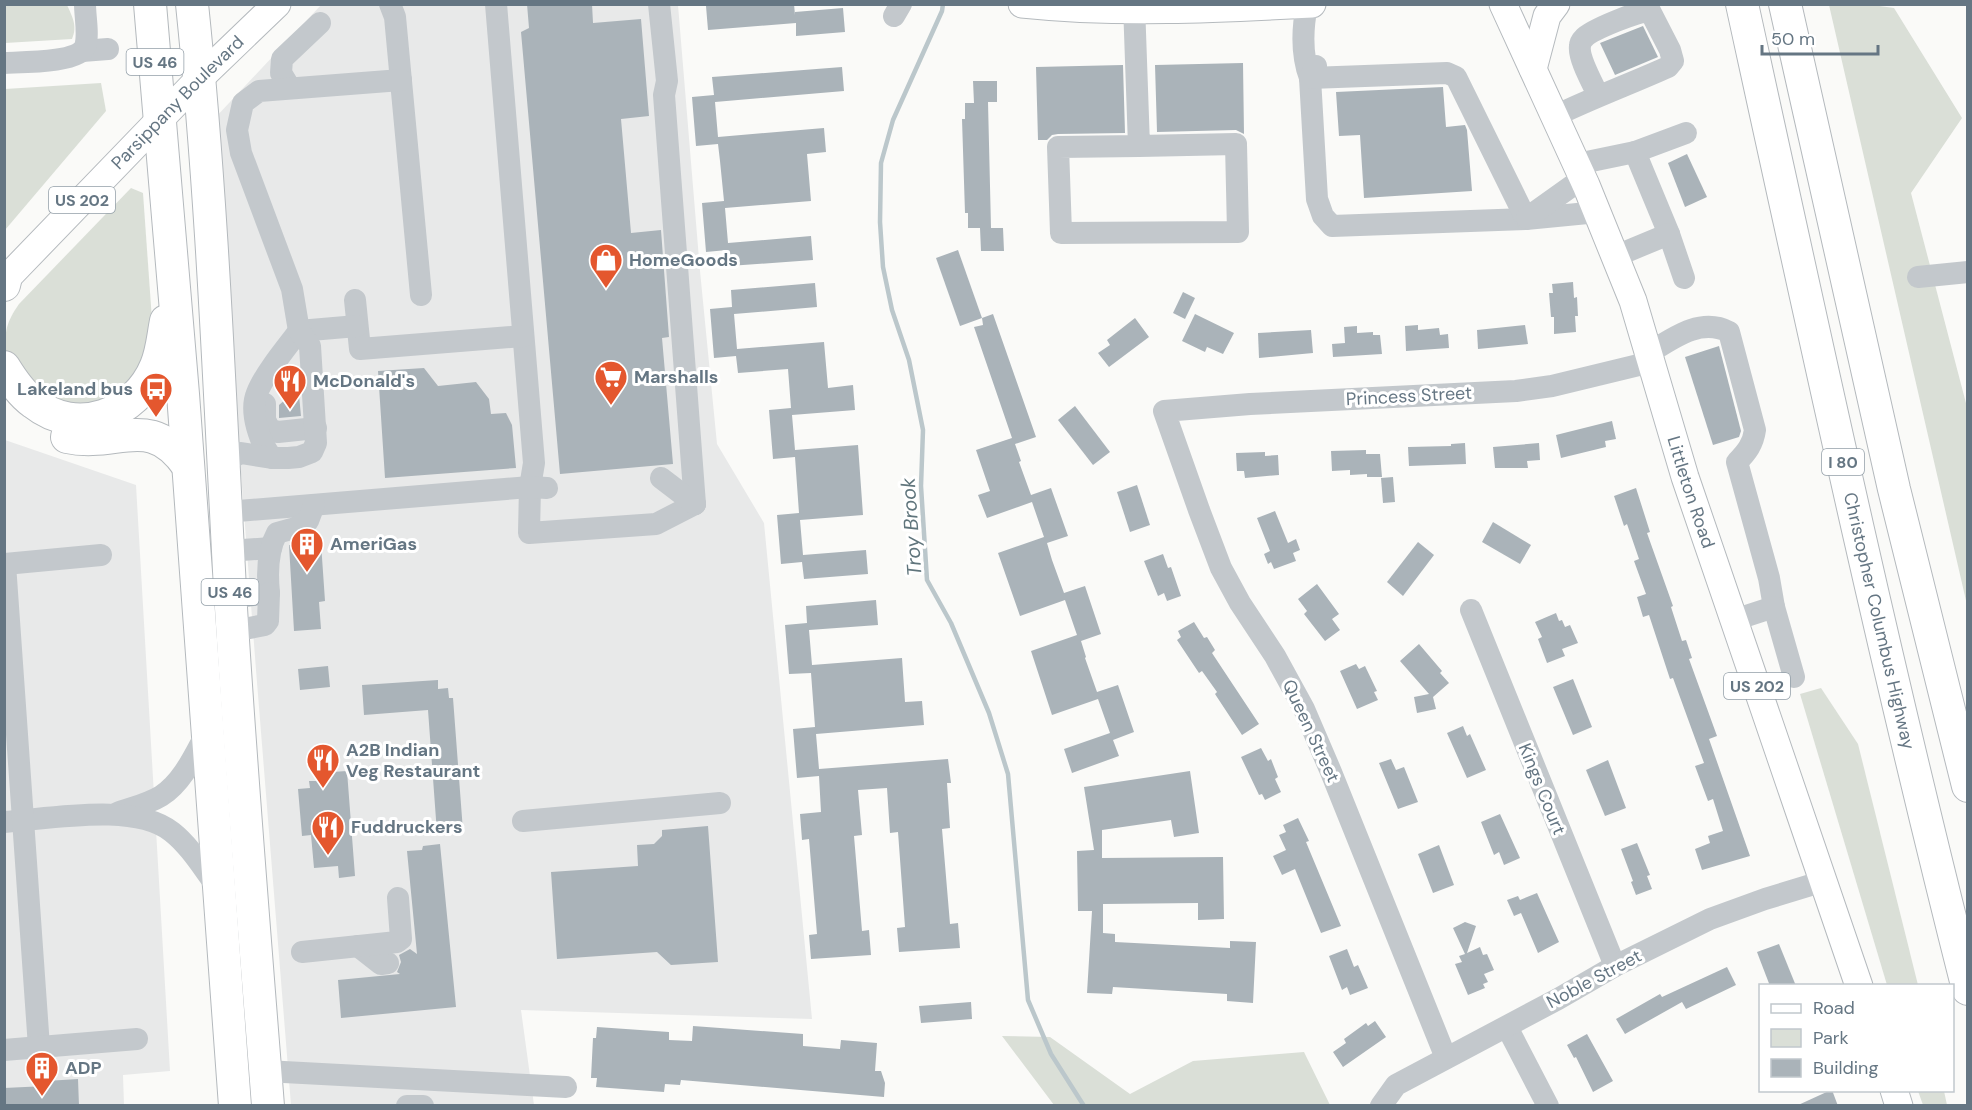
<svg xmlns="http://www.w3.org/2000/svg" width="1972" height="1110" font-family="'DM Sans',sans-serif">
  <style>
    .built { fill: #e8e9e9 }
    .green { fill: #dadfd7 }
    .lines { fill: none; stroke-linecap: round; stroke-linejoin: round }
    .stream { stroke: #bbc7cb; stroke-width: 4.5 }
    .building { fill: #aab3b9 }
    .major-casing { stroke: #b5babe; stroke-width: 29 }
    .highway-casing { stroke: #b4b9bd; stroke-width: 34 }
    .minor { stroke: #c3c8cc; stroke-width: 22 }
    .major { stroke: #fff; stroke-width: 27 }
    .highway { stroke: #fff; stroke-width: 32 }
    .labels { text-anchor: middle; stroke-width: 6; stroke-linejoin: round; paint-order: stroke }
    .shield { fill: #fff; stroke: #939fa8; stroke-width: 1.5 }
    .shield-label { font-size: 16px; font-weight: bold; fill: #657683 }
    .street-label { font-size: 18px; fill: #657683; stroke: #fff }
    .poi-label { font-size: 18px; font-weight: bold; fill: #657683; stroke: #fff; text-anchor: start }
    .water-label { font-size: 20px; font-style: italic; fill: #60757c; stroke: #fff }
  </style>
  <rect width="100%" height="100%" fill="#fafaf8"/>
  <g class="built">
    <polygon points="321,5 678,5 700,271 717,444 764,523 812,1019 521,1010 534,1105 291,1105 256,670 214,119"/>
    <polygon points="5,440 136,485 170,1071 123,1075 124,1105 5,1106"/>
  </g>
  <g class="green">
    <path d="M 5,5 L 67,5 C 72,16 78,26 72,39 L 5,43 Z"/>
    <polygon points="1829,5 1872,5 1894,8 1962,118 1911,193 1967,407 1967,605"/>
    <polygon points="101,83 106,111 5,230 5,89"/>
    <path d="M 131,188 L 143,193 L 153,334 L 150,357 L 115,402 L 61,410 L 5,353 C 5,330 6,323 19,304 Z"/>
    <polygon points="1821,688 1858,744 1918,985 1887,985 1800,694"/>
    <polygon points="1002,1036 1050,1037 1130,1094 1193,1061 1304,1052 1330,1105 1054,1105"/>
    <polygon points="1918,1091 1944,1091 1947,1105 1923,1105"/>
  </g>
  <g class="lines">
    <polyline class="stream" points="943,4 942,11 893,120 881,163 880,222 883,267 892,310 909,360 923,430 921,486 927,580 951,623 989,713 1008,774 1028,1000 1051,1054 1084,1106"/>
  </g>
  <g class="building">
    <polygon points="527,4 592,4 593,23 641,19 649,116 621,119 631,233 661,230 669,337 662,338 673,464 560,474 521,32 529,28"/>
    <polygon points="727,4 794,4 795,15 795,12 843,8 845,32 796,36 796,23 708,30 706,6"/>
    <polygon points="1643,26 1658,57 1615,75 1600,43"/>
    <polygon points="1243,63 1244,134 1236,130 1157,132 1155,65"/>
    <polygon points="1123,65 1125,133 1058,134 1052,135 1047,140 1038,140 1036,67"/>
    <polygon points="842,67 844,91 715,102 718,137 824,128 826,152 807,154 811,201 725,208 728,243 811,236 813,260 729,266 727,250 706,252 702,203 724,201 720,161 718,144 696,146 692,97 714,95 712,77"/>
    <polygon points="973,81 997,81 997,102 988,102 991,228 1003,228 1004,251 981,251 980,228 968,228 968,213 965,213 962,119 965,119 965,103 974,103"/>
    <polygon points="1443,87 1446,127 1465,125 1467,130 1472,191 1364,198 1360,135 1339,136 1336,92"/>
    <polygon points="1687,154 1707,197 1685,207 1668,163"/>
    <polygon points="958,250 982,318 960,326 936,258"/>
    <polygon points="1573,282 1574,298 1577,297 1578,316 1575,316 1576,332 1554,334 1554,317 1551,317 1549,293 1553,293 1552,284"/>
    <polygon points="815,283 817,307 734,314 737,349 824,342 828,388 853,385 855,410 792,415 795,450 858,445 863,515 800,520 803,555 866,550 868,574 804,579 802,562 781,564 777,515 799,513 795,457 773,459 769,410 791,408 788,369 738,373 736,356 714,358 710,309 732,307 731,290"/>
    <polygon points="1183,292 1195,298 1185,319 1173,313"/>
    <polygon points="993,314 1036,437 1015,444 1021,461 1019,462 1031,495 1051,488 1068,536 1047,543 1052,560 1064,593 1085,586 1101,634 1081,641 1086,657 1085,658 1097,692 1118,685 1134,732 1113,740 1119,756 1072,773 1064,749 1110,733 1098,699 1052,715 1031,651 1077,635 1065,600 1020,616 998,553 1044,537 1032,502 987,518 978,495 990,491 976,450 1012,438 974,327 983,325 982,318"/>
    <polygon points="1195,314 1234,333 1223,354 1207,347 1205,352 1182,341"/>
    <polygon points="1135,318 1149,337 1109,367 1098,353 1110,345 1107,340"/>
    <polygon points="1418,325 1418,330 1439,328 1440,335 1448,334 1449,348 1406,351 1405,326"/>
    <polygon points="1525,325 1528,344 1478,349 1477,330"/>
    <polygon points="1357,326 1357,333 1373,332 1373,335 1380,335 1382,354 1333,357 1332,344 1345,343 1344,327"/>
    <polygon points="1311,330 1313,353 1259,358 1258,333"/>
    <polygon points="1719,346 1741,431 1739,437 1713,445 1685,357"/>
    <polygon points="424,368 438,386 476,382 489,399 491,414 506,413 512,425 516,468 385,478 378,371"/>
    <polygon points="293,393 299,395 301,416 279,418 279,405"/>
    <polygon points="1075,406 1110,452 1093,465 1058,420"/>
    <polygon points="1612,421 1616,439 1605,441 1606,447 1561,458 1556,435"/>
    <polygon points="1465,443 1466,464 1409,466 1408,447 1451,446 1451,444"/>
    <polygon points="1539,443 1540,460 1527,461 1528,468 1495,468 1493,447"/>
    <polygon points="1366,450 1366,454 1380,454 1382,477 1367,477 1367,474 1350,475 1350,470 1332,471 1331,451"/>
    <polygon points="1265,452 1265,456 1278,455 1279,475 1245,478 1244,471 1237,471 1236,453"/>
    <polygon points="1393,477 1395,502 1383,503 1381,478"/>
    <polygon points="1137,485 1150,525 1130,532 1117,492"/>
    <polygon points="1636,488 1650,532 1647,533 1673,606 1671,607 1682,641 1686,640 1692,658 1689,659 1717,736 1709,739 1750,856 1702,870 1695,849 1710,843 1708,836 1723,831 1713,799 1708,801 1695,766 1704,763 1673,678 1670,679 1649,615 1643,617 1637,597 1646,594 1634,561 1639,559 1627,524 1624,526 1614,496"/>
    <polygon points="1275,511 1288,543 1296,539 1300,550 1293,553 1296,561 1274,569 1271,562 1268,564 1264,554 1270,551 1257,518"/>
    <polygon points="1493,522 1531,545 1520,564 1482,542"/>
    <polygon points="1418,542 1434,555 1403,596 1387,582"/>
    <polygon points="321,543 325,601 319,602 321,629 294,631 289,545"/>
    <polygon points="1163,554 1168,568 1171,567 1181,596 1167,601 1164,593 1158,596 1144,561"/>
    <polygon points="1317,584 1339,614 1332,619 1340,630 1325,641 1304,614 1307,611 1298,599"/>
    <polygon points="876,600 878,625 809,630 812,665 902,658 905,702 922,701 924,725 816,734 819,769 948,759 951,783 947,783 950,828 942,829 950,924 958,923 960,948 899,952 897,928 905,927 898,832 890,833 887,788 858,790 862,835 854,836 862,931 869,930 871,955 811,959 809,935 817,934 809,839 802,840 800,814 821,812 819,776 797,778 793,729 815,727 811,673 789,674 785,625 807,623 806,606"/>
    <polygon points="1556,613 1559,621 1562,620 1565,627 1570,625 1578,643 1562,649 1565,656 1547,663 1538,639 1542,637 1535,622"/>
    <polygon points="1194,622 1204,638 1207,637 1215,650 1212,653 1259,724 1242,735 1215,694 1217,692 1202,671 1199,673 1177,640 1181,637 1178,631"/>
    <polygon points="1419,644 1442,671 1440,673 1449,683 1433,697 1436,709 1417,713 1414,697 1429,694 1400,661"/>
    <polygon points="1356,664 1359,669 1365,666 1377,691 1374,692 1378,700 1357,709 1340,671"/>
    <polygon points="328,666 330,687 300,690 298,669"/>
    <polygon points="1573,679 1592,727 1573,735 1553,687"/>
    <polygon points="438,680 438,689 448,688 449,698 453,698 463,831 437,833 428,710 364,715 362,685"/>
    <polygon points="1463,726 1467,736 1470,734 1486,770 1467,778 1447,733"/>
    <polygon points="1261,748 1268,761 1271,759 1278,777 1275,779 1281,792 1265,800 1262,794 1259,795 1241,757"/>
    <polygon points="1391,759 1396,770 1404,767 1418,802 1398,809 1379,763"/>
    <polygon points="1608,760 1626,808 1605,816 1586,770"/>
    <polygon points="347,771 355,876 339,878 338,866 314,868 311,835 302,836 298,789 310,788 309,781 318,781 317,773"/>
    <polygon points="1190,771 1199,833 1174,837 1171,820 1102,830 1102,858 1223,857 1224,919 1198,920 1198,903 1103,904 1103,933 1115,934 1115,942 1230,948 1230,941 1256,942 1253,1003 1227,1001 1227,994 1113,987 1112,994 1087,993 1092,911 1078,911 1077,851 1094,850 1084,787"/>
    <polygon points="1500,814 1520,858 1504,865 1499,852 1494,855 1481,822"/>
    <polygon points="1298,818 1309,841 1306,842 1341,926 1321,933 1295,869 1282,875 1273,856 1286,850 1279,835 1286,832 1283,825"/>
    <polygon points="708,826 718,962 671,965 657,952 557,959 551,872 638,866 637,845 654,844 662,836 662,830"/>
    <polygon points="1637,843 1650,875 1647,876 1652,889 1636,895 1631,882 1633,881 1621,849"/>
    <polygon points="440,844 456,1007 341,1018 338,980 400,974 397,972 401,962 399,955 410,949 417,954 407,851 422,850 423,846"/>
    <polygon points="1439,845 1454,885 1433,893 1418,854"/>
    <polygon points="1537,893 1559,942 1538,953 1521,913 1514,916 1507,900 1518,896 1520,900"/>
    <polygon points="1465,922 1476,926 1467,953 1480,947 1483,955 1487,954 1494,970 1484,974 1488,982 1483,984 1485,988 1468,995 1455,964 1462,962 1459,956 1465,954 1453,928"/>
    <polygon points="1779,944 1796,986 1770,986 1760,960 1757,952"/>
    <polygon points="1347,949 1354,967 1358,965 1368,988 1350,995 1347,987 1342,990 1329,956"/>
    <polygon points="1727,967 1736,985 1686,1009 1682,1002 1625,1034 1616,1019 1660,994 1662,997"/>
    <polygon points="971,1002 972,1019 921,1023 919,1006"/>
    <polygon points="1375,1021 1386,1037 1343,1067 1333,1052 1346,1043 1344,1039 1366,1023 1368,1026"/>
    <polygon points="693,1026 803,1034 803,1046 840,1049 841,1040 877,1043 875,1071 881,1071 885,1083 884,1097 681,1080 680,1085 665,1084 664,1092 596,1087 597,1078 591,1078 593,1038 596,1038 597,1027 669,1032 669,1040 692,1041"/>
    <polygon points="1587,1034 1613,1081 1593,1092 1576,1057 1574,1058 1567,1045"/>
    <polygon points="78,1079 79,1106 4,1106 4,1088 46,1086 46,1081"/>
    <polygon points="1832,1090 1838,1106 1796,1106 1831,1090"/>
  </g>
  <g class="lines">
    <defs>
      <g id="major">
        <path d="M 1022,4 C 1118,14 1216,9 1312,4"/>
        <path id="s1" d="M 1503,4 L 1586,185 L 1633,301 L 1685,477 L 1859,986"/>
        <polyline points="1533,69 1547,16 1556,4"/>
        <path id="s2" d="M 4,281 L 200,78 L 277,4"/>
        <polyline points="1894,1090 1899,1106"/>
      </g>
      <g id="highway">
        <polyline points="150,4 183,394 235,1106"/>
        <path d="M 192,4 C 213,205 220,406 231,608 C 241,774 255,940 268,1106"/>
        <path id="s3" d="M 1742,4 C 1814,334 1885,663 1968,989"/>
        <polyline points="1785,4 1894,489 1968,786"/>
        <polyline points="4,285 5,281"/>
        <path d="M 4,367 C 12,380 21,394 34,403 C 77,437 136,415 156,366 C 162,352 163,336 166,321"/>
        <path d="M 67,437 C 118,448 150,411 188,466"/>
      </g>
    </defs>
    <use href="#major" class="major-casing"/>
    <use href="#highway" class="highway-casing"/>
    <g class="minor">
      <polyline points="390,4 395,17 421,295"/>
      <polyline points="496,4 534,463 530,487 529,533 656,524 695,504"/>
      <polyline points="659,4 667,81 664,95 695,504"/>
      <polyline points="1134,4 1139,146 1058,147 1061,233 1238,232 1236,144 1139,146"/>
      <path d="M 1307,5 C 1302,30 1301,54 1310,78 L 1317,199 L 1323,216 L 1332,226 L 1526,219 L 1598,212"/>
      <polyline points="894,16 901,4"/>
      <polyline points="82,51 108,49"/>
      <path d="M 4,63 C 21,62 79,63 85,47 C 89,35 85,17 85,4"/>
      <polyline points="1316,66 1310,78 1447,73 1456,77 1526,219"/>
      <polyline points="290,88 281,73 282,59 320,23"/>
      <path d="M 1555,116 C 1592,98 1630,84 1668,67 L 1673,61 L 1670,50 L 1650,11 C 1640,10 1591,30 1584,38 C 1582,40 1580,43 1580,46 C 1578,58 1593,84 1598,95"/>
      <polyline points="1635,152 1669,234 1684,278"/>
      <polyline points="1577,164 1635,152 1686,133"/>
      <polyline points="1527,218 1583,178"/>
      <polyline points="1616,256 1669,234"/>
      <polyline points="1918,277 1968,272"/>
      <polyline points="355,300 360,349 523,336"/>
      <path d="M 1649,353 C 1673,338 1701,317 1729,332 L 1755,430 C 1753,444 1747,452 1737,462 L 1769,578 L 1774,607 L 1794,677"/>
      <polyline points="265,404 265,420 270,430 278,432 316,428"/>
      <path d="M 272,458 C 260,443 249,412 257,393 C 265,373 286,348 299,331 L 357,326"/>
      <polyline points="224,466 233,457 241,453 272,458 288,458 299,457 312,452 316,443 310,346 299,331 292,289 241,153 237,130 243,103 259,91 401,80"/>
      <polyline points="661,478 695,504"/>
      <polyline points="226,512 530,487 547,488"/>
      <polyline points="228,551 271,548"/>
      <path d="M 231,598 L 269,593 C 267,573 267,551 277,533 L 295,528 L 308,521 L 314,505"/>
      <polyline points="1471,610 1615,966"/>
      <polyline points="1734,620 1774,607"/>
      <polyline points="233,631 265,625 268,621 269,593"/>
      <path d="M 117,813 C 131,808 148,804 161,796 C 183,782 195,754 207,732"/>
      <polyline points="523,821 720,803"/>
      <path d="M 4,822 C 50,819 135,802 172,832 C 191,847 204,870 219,889"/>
      <polyline points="358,946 381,964 388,963"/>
      <polyline points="302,952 397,942 401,939 398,898"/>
      <polyline points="1507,1027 1548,1106"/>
      <polyline points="39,1047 5,564 101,555"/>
      <polyline points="4,1050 137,1039"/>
      <polyline points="1446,1058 1331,772 1304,709 1275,656 1240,603 1221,568 1199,510 1164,411 1250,404 1516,391 1552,386 1651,362"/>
      <polyline points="265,1071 566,1087"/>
      <polyline points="407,1106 423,1106"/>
      <polyline points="1381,1106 1396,1085 1558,999 1615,966 1710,919 1765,899 1824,881"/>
    </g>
    <use href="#major" class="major"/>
    <use href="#highway" class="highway"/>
  </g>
  <defs>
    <symbol id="shop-pin" viewBox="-11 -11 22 30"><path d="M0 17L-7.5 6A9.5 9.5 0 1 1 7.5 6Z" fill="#e4572e" stroke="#fff"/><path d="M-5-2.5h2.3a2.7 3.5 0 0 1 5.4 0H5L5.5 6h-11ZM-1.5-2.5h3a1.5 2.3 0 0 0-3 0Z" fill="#fff"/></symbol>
    <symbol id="supermarket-pin" viewBox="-11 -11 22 30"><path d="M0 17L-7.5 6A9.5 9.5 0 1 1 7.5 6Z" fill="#e4572e" stroke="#fff"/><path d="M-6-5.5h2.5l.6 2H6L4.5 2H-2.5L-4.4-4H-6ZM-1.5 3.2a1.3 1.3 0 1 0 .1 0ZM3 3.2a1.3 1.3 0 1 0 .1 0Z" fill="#fff"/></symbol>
    <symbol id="restaurant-pin" viewBox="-11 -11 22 30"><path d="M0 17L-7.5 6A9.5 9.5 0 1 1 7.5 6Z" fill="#e4572e" stroke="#fff"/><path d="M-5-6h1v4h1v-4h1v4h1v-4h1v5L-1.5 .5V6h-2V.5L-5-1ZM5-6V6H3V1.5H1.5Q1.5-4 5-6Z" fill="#fff"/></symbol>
    <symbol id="bus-pin" viewBox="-11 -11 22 30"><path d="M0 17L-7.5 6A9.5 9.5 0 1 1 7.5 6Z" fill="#e4572e" stroke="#fff"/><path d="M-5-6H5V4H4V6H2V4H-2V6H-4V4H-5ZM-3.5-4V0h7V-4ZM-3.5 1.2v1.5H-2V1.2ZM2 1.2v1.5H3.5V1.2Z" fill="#fff"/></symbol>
    <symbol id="building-pin" viewBox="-11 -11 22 30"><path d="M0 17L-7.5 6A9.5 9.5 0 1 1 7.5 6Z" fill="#e4572e" stroke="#fff"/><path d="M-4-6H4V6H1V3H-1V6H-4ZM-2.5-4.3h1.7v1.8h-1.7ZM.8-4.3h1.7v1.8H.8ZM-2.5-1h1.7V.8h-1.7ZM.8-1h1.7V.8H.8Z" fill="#fff"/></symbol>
  </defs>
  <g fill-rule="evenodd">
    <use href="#shop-pin" x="587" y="241" width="38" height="52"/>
    <use href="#supermarket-pin" x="592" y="358" width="38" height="52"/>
    <use href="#restaurant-pin" x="271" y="362" width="38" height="52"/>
    <use href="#bus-pin" x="137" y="370" width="38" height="52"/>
    <use href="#building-pin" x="288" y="525" width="38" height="52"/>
    <use href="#restaurant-pin" x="304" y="741" width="38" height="52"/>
    <use href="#restaurant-pin" x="309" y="808" width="38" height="52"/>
    <use href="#building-pin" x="23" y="1049" width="38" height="52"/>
  </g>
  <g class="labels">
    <g class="shield">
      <rect x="126.5" y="49" width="57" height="26" rx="4.5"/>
      <rect x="49" y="187" width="66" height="26" rx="4.5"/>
      <rect x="1822" y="449" width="42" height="26" rx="4.5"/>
      <rect x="201.5" y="579" width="57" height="26" rx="4.5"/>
      <rect x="1724" y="673" width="66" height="26" rx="4.5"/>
    </g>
    <g class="shield-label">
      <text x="155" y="68">US 46</text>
      <text x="82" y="206">US 202</text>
      <text x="1843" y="468">I 80</text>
      <text x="230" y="598">US 46</text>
      <text x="1757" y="692">US 202</text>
    </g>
    <g class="street-label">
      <text dy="6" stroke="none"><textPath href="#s2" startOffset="249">Parsippany Boulevard</textPath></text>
      <text transform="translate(1409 396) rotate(-3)" y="6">Princess Street</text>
      <text dy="6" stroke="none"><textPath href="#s1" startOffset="524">Littleton Road</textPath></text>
      <text dy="6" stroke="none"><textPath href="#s3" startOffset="632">Christopher Columbus Highway</textPath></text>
      <text transform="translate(1311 731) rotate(65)" y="6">Queen Street</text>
      <text transform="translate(1542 789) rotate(68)" y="6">Kings Court</text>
      <text transform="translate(1594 979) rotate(-28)" y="6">Noble Street</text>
    </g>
    <g class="poi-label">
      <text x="629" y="266">HomeGoods</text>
      <text x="634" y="383">Marshalls</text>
      <text x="313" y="387">McDonald's</text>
      <text x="133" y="395" text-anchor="end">Lakeland bus</text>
      <text x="330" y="550">AmeriGas</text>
      <text x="346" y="756">A2B Indian<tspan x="346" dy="21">Veg Restaurant</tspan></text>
      <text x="351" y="833">Fuddruckers</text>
      <text x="65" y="1074">ADP</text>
    </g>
    <g class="water-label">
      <text transform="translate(911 527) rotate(-94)" y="7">Troy Brook</text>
    </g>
  </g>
  <rect width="1972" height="1110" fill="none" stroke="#657683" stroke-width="12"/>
  <rect x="1759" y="984" width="195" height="108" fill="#ffffff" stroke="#c1c8cd" stroke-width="1.5"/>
  <rect x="1771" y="1004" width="30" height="9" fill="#ffffff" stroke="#c1c8cd" stroke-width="1.5"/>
  <text x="1813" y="1014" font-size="18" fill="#657683">Road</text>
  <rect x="1771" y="1029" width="30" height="18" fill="#dadfd7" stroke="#c1c8cd" stroke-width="1.5"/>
  <text x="1813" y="1044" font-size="18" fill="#657683">Park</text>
  <rect x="1771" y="1059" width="30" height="18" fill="#aab3b9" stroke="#c1c8cd" stroke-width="1.5"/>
  <text x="1813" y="1074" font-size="18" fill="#657683">Building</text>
  <path d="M1762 45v9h116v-9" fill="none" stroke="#657683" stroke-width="3"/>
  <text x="1771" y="45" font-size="18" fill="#657683" stroke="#ffffff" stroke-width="4.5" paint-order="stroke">50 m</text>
</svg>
